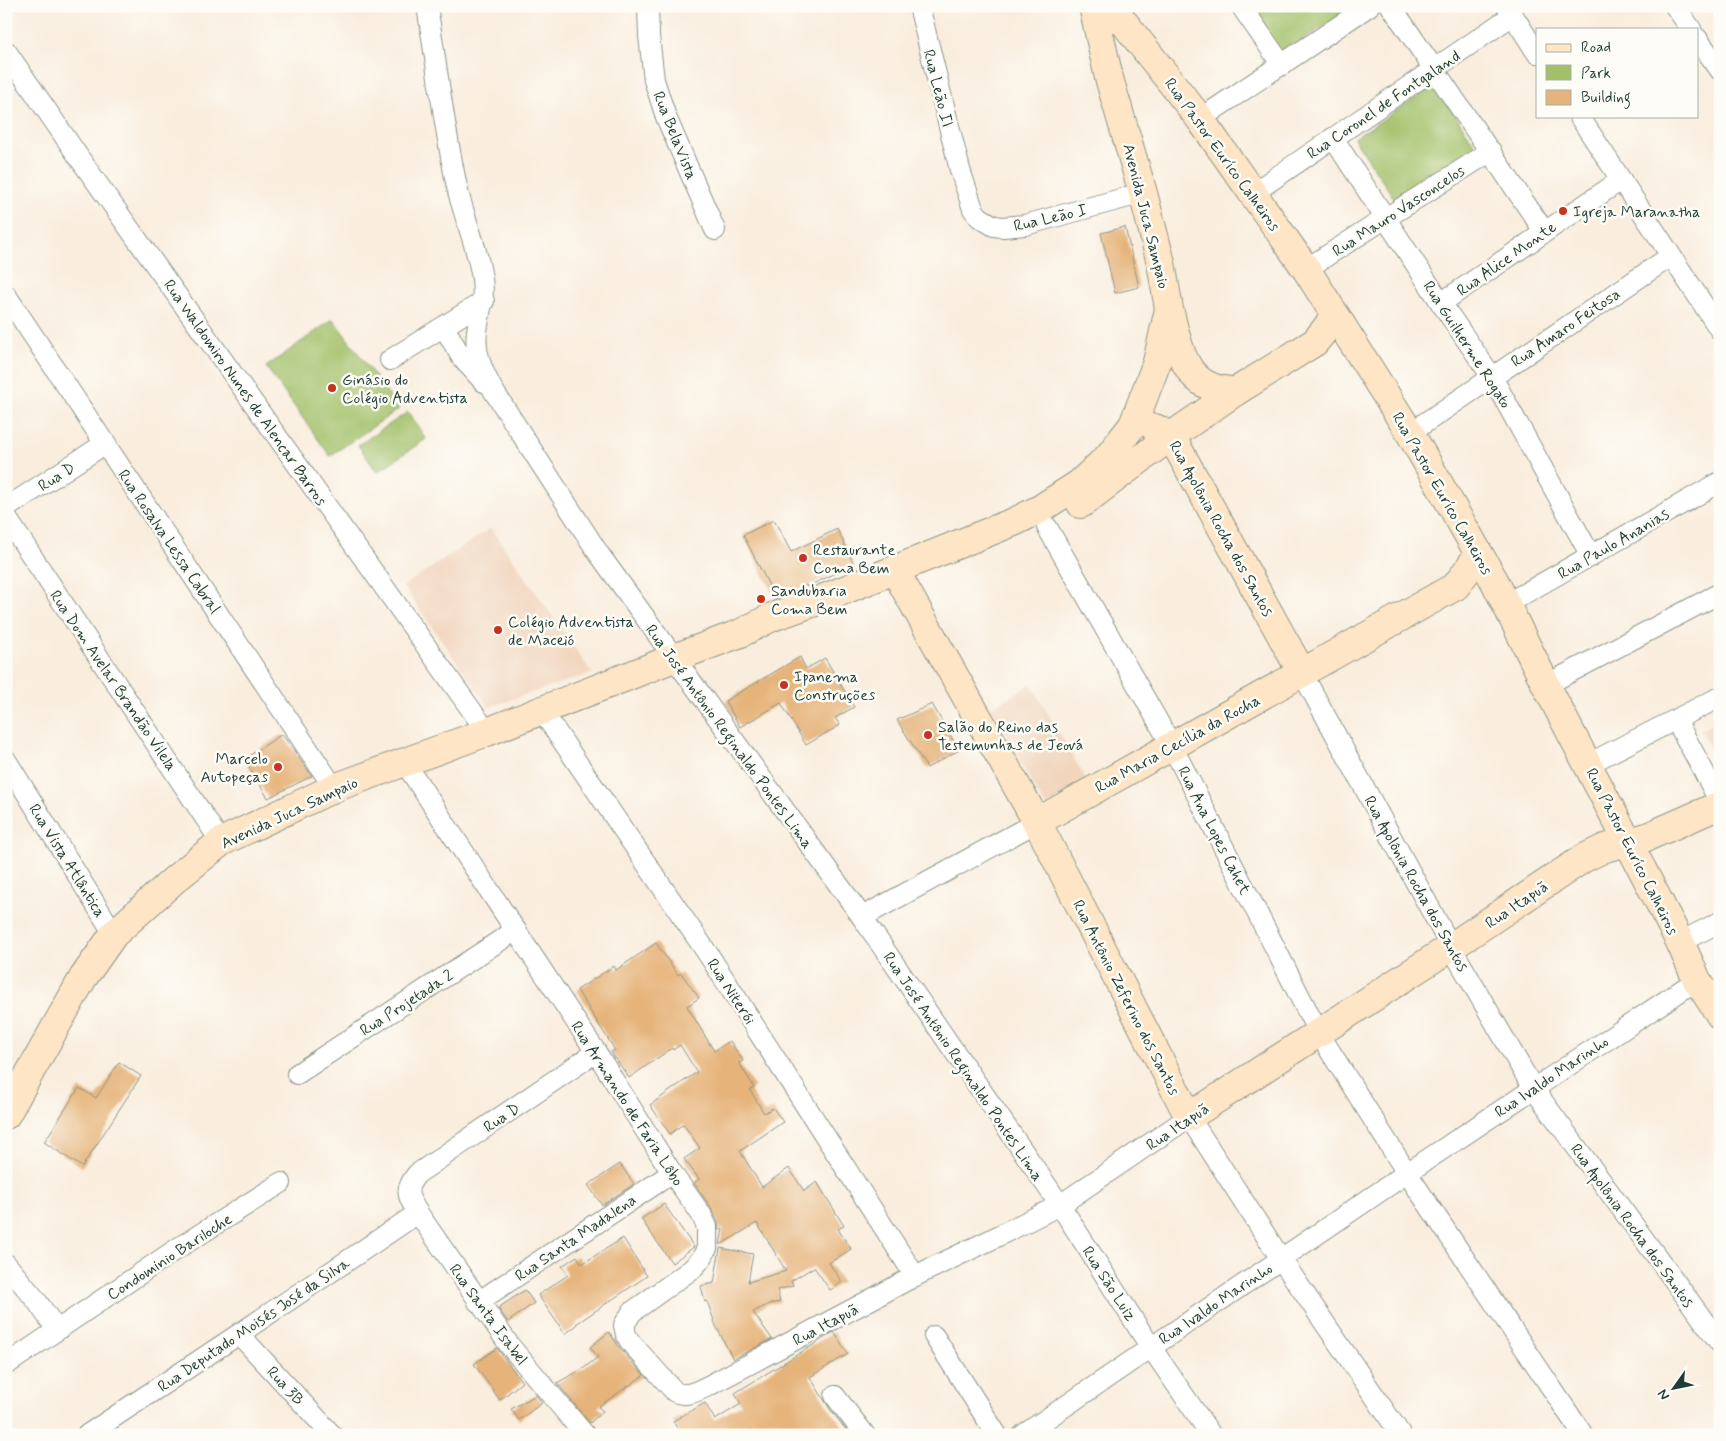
<svg xmlns="http://www.w3.org/2000/svg" width="1726" height="1441" font-family="Mynerve,sans-serif">
  <style>
    .built { fill: #f1d5bd }
    .green { fill: #a2c068; stroke: #607e4e }
    .building { fill: #e6b47a }
    .lines { fill: none; stroke-linecap: round; stroke-linejoin: round }
    .street-casing { stroke: #8c9588; stroke-width: 22 }
    .secondary-casing { stroke: #8c9588; stroke-width: 30 }
    .street { stroke: #fff; stroke-width: 20 }
    .secondary { stroke: #fde5c5; stroke-width: 28 }
    .poi-dot { fill: #c8321e; stroke: #fdfcf7; stroke-width: 2 }
    .labels { text-anchor: middle; stroke-width: 5; stroke-linejoin: round; paint-order: stroke }
    .street-label { font-size: 16px; fill: #1f3d34; stroke: #fdfcf7 }
    .poi-label { font-size: 16px; fill: #1f3d34; stroke: #fdfcf7; text-anchor: start }
  </style>
  <rect width="100%" height="100%" fill="#fdfcf7"/>
  <filter id="ink" filterUnits="userSpaceOnUse"><feTurbulence type="fractalNoise" baseFrequency=".02" numOctaves="2"/><feDisplacementMap in="SourceGraphic" scale="10" xChannelSelector="R" yChannelSelector="G"/><feConvolveMatrix kernelMatrix="1 2 1 2 8 2 1 2 1" color-interpolation-filters="sRGB"/></filter>
  <filter id="wash" filterUnits="userSpaceOnUse"><feTurbulence type="fractalNoise" baseFrequency=".0096" numOctaves="4" result="noise"/><feDisplacementMap in="SourceGraphic" scale="20" xChannelSelector="R" yChannelSelector="G"/><feGaussianBlur stdDeviation="1.12" result="paint"/><feColorMatrix in="noise" values="0 0 0 0 0 0 0 0 0 0 0 0 0 0 0 0 0 1.4 0 .05"/><feComposite in="paint" operator="in"/></filter>
  <g filter="url(#wash)">
    <rect width="100%" height="100%" fill="#f9eddd"/>
    <g class="built">
      <polygon points="491,528 592,673 489,707 403,586"/>
      <polygon points="1031,684 1088,783 1046,807 989,709"/>
      <polygon points="1720,720 1720,767 1701,730"/>
    </g>
    <g class="green">
      <polygon points="1248,6 1355,6 1280,55"/>
      <polygon points="1436,85 1480,153 1399,206 1354,138"/>
      <polygon points="333,319 399,409 330,456 266,367"/>
      <polygon points="408,412 426,439 377,472 358,445"/>
    </g>
    <g id="blocks">
      <g class="building">
        <polygon points="1125,227 1139,287 1115,293 1101,233"/>
        <polygon points="774,520 791,552 837,529 854,564 807,587 806,585 776,599 743,535"/>
        <polygon points="800,657 806,669 825,658 854,707 835,718 840,725 806,745 781,703 740,727 725,701"/>
        <polygon points="932,704 959,750 927,768 897,720"/>
        <polygon points="282,734 312,776 268,798 244,759"/>
        <polygon points="656,943 678,975 681,973 699,998 687,1006 714,1051 730,1041 743,1061 739,1063 754,1087 750,1090 764,1113 773,1108 783,1122 740,1151 762,1187 789,1168 804,1191 817,1182 844,1226 838,1229 851,1249 829,1263 842,1282 830,1290 814,1267 791,1281 793,1286 777,1290 780,1302 769,1304 753,1312 772,1339 733,1359 716,1326 707,1301 705,1302 701,1286 714,1283 720,1248 753,1254 748,1282 786,1271 757,1223 720,1245 723,1228 719,1231 718,1222 712,1209 694,1183 699,1179 684,1159 700,1148 683,1124 670,1134 650,1105 697,1072 680,1045 673,1050 672,1048 629,1078 611,1052 615,1050 577,990 614,966 616,970"/>
        <polygon points="119,1062 141,1076 82,1167 44,1142 79,1088 96,1098"/>
        <polygon points="620,1164 634,1184 602,1205 588,1185"/>
        <polygon points="664,1204 694,1247 672,1263 641,1219"/>
        <polygon points="623,1238 647,1276 576,1324 577,1325 565,1334 538,1295 568,1275 562,1266 577,1256 582,1264"/>
        <polygon points="525,1290 534,1303 508,1322 498,1308"/>
        <polygon points="609,1332 622,1351 644,1375 598,1407 603,1411 590,1423 557,1383 584,1368 598,1357 590,1347"/>
        <polygon points="834,1332 848,1354 810,1377 833,1414 834,1414 846,1430 838,1435 755,1435 752,1430 744,1435 681,1435 673,1421 705,1403 715,1420 741,1404 735,1393"/>
        <polygon points="497,1348 522,1382 500,1400 474,1364"/>
        <polygon points="536,1395 542,1403 519,1420 511,1409"/>
      </g>
    </g>
  </g>
  <g filter="url(#ink)">
    <use href="#blocks" fill-opacity="0" stroke="#8c9588" stroke-width="1"/>
    <g class="lines">
      <defs>
        <g id="street">
          <path d="M 427,6 C 437,67 444,127 457,187 C 464,218 478,248 482,279 C 485,301 479,312 477,332 C 474,353 483,372 493,390 L 599,554 L 862,917 L 1060,1205 L 1150,1346 L 1211,1435"/>
          <polyline points="648,6 649,36 654,80 666,117 715,230"/>
          <polyline points="919,6 960,170 973,209 979,217 994,226 1003,227 1025,225 1143,193"/>
          <polyline points="1241,6 1282,65"/>
          <polyline points="1391,6 1544,231"/>
          <polyline points="1507,6 1537,53"/>
          <polyline points="1675,6 1691,29"/>
          <polyline points="1697,38 1720,70"/>
          <polyline points="6,51 80,159 487,732"/>
          <polyline points="1579,116 1720,330"/>
          <polyline points="1200,119 1369,6"/>
          <polyline points="1333,138 1441,303 1492,377 1591,556"/>
          <polyline points="1253,193 1513,15"/>
          <polyline points="1306,269 1491,151"/>
          <polyline points="6,295 334,788"/>
          <polyline points="1441,303 1621,180"/>
          <polyline points="444,327 462,358 484,382"/>
          <polyline points="390,360 484,301"/>
          <polyline points="1410,433 1671,256"/>
          <polyline points="6,508 106,443"/>
          <polyline points="6,517 221,842"/>
          <polyline points="1047,527 1172,746 1318,1032 1407,1173 1583,1435"/>
          <polyline points="1506,604 1720,482"/>
          <polyline points="1302,673 1451,947 1533,1088 1720,1343"/>
          <polyline points="1546,685 1720,593"/>
          <polyline points="542,711 710,957 915,1276"/>
          <polyline points="1676,720 1720,802"/>
          <polyline points="6,760 114,934"/>
          <path d="M 405,763 L 596,1052 L 672,1173 L 701,1214 L 707,1227 L 707,1248 L 702,1258 L 692,1269 L 632,1312 L 624,1325 L 626,1335 L 631,1343 L 675,1392 C 687,1398 699,1390 710,1385 L 915,1276 L 986,1242 L 1060,1205 L 1189,1117 L 1281,1259 L 1401,1435"/>
          <polyline points="1588,764 1720,697"/>
          <polyline points="862,917 1037,822"/>
          <polyline points="1680,942 1720,922"/>
          <polyline points="297,1074 516,930"/>
          <polyline points="6,1264 36,1300 57,1330"/>
          <polyline points="478,1302 672,1173"/>
          <polyline points="239,1334 332,1435"/>
          <polyline points="934,1336 997,1435"/>
          <polyline points="6,1365 175,1250 281,1183"/>
          <polyline points="835,1396 865,1435"/>
          <polyline points="87,1435 239,1334 418,1213"/>
          <path d="M 585,1435 L 510,1346 L 418,1213 C 408,1196 403,1191 417,1174 L 596,1052"/>
          <polyline points="1023,1435 1407,1173 1697,980"/>
        </g>
        <g id="secondary">
          <polyline points="1111,6 1200,119 1306,269 1410,433 1495,582 1546,685 1680,942 1697,980 1720,1015"/>
          <path d="M 1170,313 C 1177,339 1182,377 1212,387 C 1219,390 1227,390 1235,392"/>
          <polyline points="1155,428 1171,436 1302,673"/>
          <polyline points="1081,504 1171,436 1235,392 1315,342 1336,316"/>
          <polyline points="896,569 903,585 1037,822 1189,1117 1451,947 1584,858 1605,848 1647,837 1720,805"/>
          <polyline points="1037,822 1456,586 1479,554"/>
          <polyline points="6,1115 83,978 114,934 174,880 221,842 334,788 487,732 674,658 741,633 772,617 812,603 1016,521 1040,509 1079,484 1108,457 1133,425 1157,362 1169,309 1161,263 1143,193 1109,78 1093,6"/>
        </g>
      </defs>
      <use href="#street" class="street-casing"/>
      <use href="#secondary" class="secondary-casing"/>
      <use href="#street" class="street"/>
      <use href="#secondary" class="secondary"/>
    </g>
  </g>
  <g class="poi-dot">
    <circle cx="1563" cy="211" r="5"/>
    <circle cx="332" cy="388" r="5"/>
    <circle cx="803" cy="558" r="5"/>
    <circle cx="761" cy="599" r="5"/>
    <circle cx="498" cy="630" r="5"/>
    <circle cx="784" cy="685" r="5"/>
    <circle cx="928" cy="735" r="5"/>
    <circle cx="278" cy="767" r="5"/>
  </g>
  <g class="labels">
    <g class="street-label">
      <text transform="translate(939 88) rotate(76)" y="6">Rua Leão II</text>
      <text transform="translate(1383 104) rotate(-34)" y="6">Rua Coronel de Fontgaland</text>
      <text transform="translate(676 135) rotate(68)" y="6">Rua BelaVista</text>
      <text transform="translate(1223 154) rotate(54)" y="6">Rua Pastor Euríco Calheiros</text>
      <text transform="translate(1398 210) rotate(-33)" y="6">Rua Mauro Vasconcelos</text>
      <text transform="translate(1147 216) rotate(76)" y="6">Avenida Juca Sampaio</text>
      <text transform="translate(1050 217) rotate(-13)" y="6">Rua Leão I</text>
      <text transform="translate(1506 258) rotate(-35)" y="6">Rua Alice Monte</text>
      <text transform="translate(1565 327) rotate(-34)" y="6">Rua Amaro Feitosa</text>
      <text transform="translate(1468 344) rotate(57)" y="6">Rua Guilherme Rogato</text>
      <text transform="translate(246 392) rotate(55)" y="6">Rua Waldomiro Nunes de Alencar Barros</text>
      <text transform="translate(56 476) rotate(-33)" y="6">Rua D</text>
      <text transform="translate(1443 493) rotate(60)" y="6">Rua Pastor Euríco Calheiros</text>
      <text transform="translate(1222 528) rotate(61)" y="6">Rua Apolônia Rocha dos Santos</text>
      <text transform="translate(170 541) rotate(56)" y="6">Rua Rosalva Lessa Cabral</text>
      <text transform="translate(1613 543) rotate(-30)" y="6">Rua Paulo Ananias</text>
      <text transform="translate(114 680) rotate(56)" y="6">Rua Dom Avelar Brandão Vilela</text>
      <text transform="translate(730 736) rotate(54)" y="6">Rua José Antônio Reginaldo Pontes Lima</text>
      <text transform="translate(1177 743) rotate(-29)" y="6">Rua Maria Cecília da Rocha</text>
      <text transform="translate(289 812) rotate(-25)" y="6">Avenida Juca Sampaio</text>
      <text transform="translate(1215 830) rotate(63)" y="6">Rua Ana Lopes Cahet</text>
      <text transform="translate(1633 851) rotate(63)" y="6">Rua Pastor Euríco Calheiros</text>
      <text transform="translate(68 860) rotate(58)" y="6">Rua Vista Atlântica</text>
      <text transform="translate(1417 883) rotate(61)" y="6">Rua Apolônia Rocha dos Santos</text>
      <text transform="translate(1516 904) rotate(-34)" y="6">Rua Itapuã</text>
      <text transform="translate(732 991) rotate(57)" y="6">Rua Niterói</text>
      <text transform="translate(1127 997) rotate(63)" y="6">Rua Antônio Zeferino dos Santos</text>
      <text transform="translate(406 1002) rotate(-33)" y="6">Rua Projetada 2</text>
      <text transform="translate(964 1066) rotate(56)" y="6">Rua José Antônio Reginaldo Pontes Lima</text>
      <text transform="translate(1551 1076) rotate(-34)" y="6">Rua Ivaldo Marinho</text>
      <text transform="translate(628 1103) rotate(57)" y="6">Rua Armando de Faria Lôbo</text>
      <text transform="translate(501 1117) rotate(-34)" y="6">Rua D</text>
      <text transform="translate(1177 1126) rotate(-34)" y="6">Rua Itapuã</text>
      <text transform="translate(1633 1225) rotate(54)" y="6">Rua Apolônia Rocha dos Santos</text>
      <text transform="translate(575 1237) rotate(-34)" y="6">Rua Santa Madalena</text>
      <text transform="translate(169 1256) rotate(-33)" y="6">Condominio Bariloche</text>
      <text transform="translate(1110 1283) rotate(57)" y="6">Rua São Luiz</text>
      <text transform="translate(1215 1303) rotate(-34)" y="6">Rua Ivaldo Marinho</text>
      <text transform="translate(489 1314) rotate(54)" y="6">Rua Santa Isabel</text>
      <text transform="translate(253 1324) rotate(-34)" y="6">Rua Deputado Moisés José da Silva</text>
      <text transform="translate(825 1324) rotate(-28)" y="6">Rua Itapuã</text>
      <text transform="translate(286 1385) rotate(47)" y="6">Rua 3B</text>
    </g>
    <g class="poi-label">
      <text x="1573" y="217">Igreja Maranatha</text>
      <text x="342" y="385">Ginásio do<tspan x="342" dy="18">Colégio Adventista</tspan></text>
      <text x="813" y="555">Restaurante<tspan x="813" dy="18">Coma Bem</tspan></text>
      <text x="771" y="596">Sandubaria<tspan x="771" dy="18">Coma Bem</tspan></text>
      <text x="508" y="627">Colégio Adventista<tspan x="508" dy="18">de Maceió</tspan></text>
      <text x="794" y="682">Ipanema<tspan x="794" dy="18">Construções</tspan></text>
      <text x="938" y="732">Salão do Reino das<tspan x="938" dy="18">Testemunhas de Jeová</tspan></text>
      <text x="268" y="764" text-anchor="end">Marcelo<tspan x="268" dy="18">Autopeças</tspan></text>
    </g>
  </g>
  <rect width="1726" height="1441" fill="none" stroke="#fdfcf7" stroke-width="25"/>
  <rect x="1536" y="28" width="162" height="90" fill="#fdfcf7" stroke="#a4b0a9"/>
  <rect x="1546" y="44" width="25" height="8" fill="#fde5c5" stroke="#a4b0a9"/>
  <text x="1581" y="52" font-size="15" fill="#1f3d34">Road</text>
  <rect x="1546" y="65" width="25" height="15" fill="#a2c068" stroke="#a4b0a9"/>
  <text x="1581" y="78" font-size="15" fill="#1f3d34">Park</text>
  <rect x="1546" y="90" width="25" height="15" fill="#e6b47a" stroke="#a4b0a9"/>
  <text x="1581" y="102" font-size="15" fill="#1f3d34">Building</text>
  <g transform="translate(1674 1388) rotate(237)" stroke="#fdfcf7" stroke-width="4" paint-order="stroke">
  <path d="M0-4L9 19L0 12L-9 19Z" fill="#1f3d34"/>
  <text y="-8" font-size="14" font-weight="bold" text-anchor="middle" fill="#1f3d34">N</text>
  </g>
</svg>
